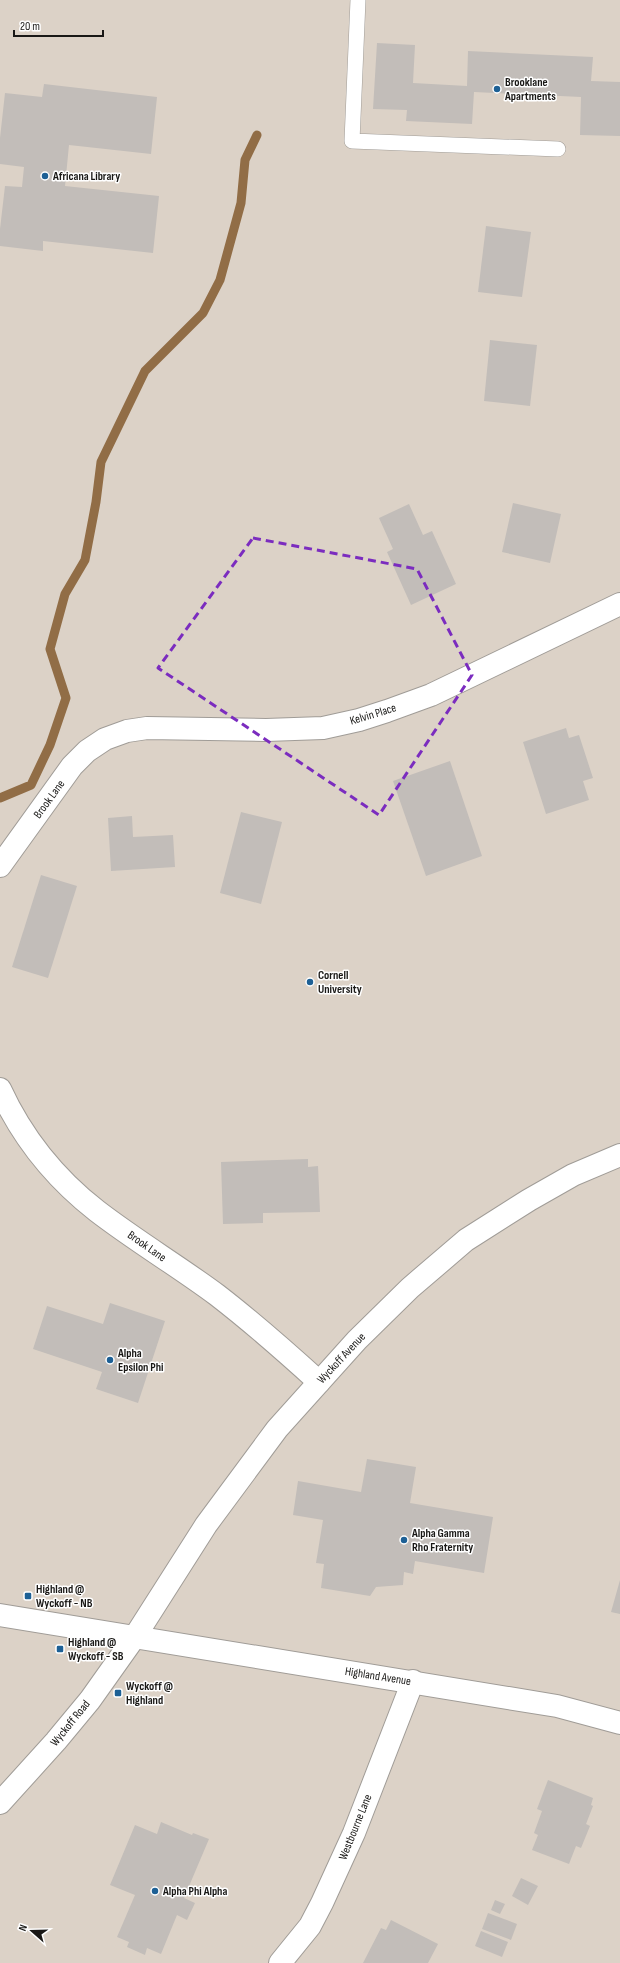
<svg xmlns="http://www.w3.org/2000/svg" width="620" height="1963" font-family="'Sofia Sans Condensed',sans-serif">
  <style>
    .built { fill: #dcd2c7 }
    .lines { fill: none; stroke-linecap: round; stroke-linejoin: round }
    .stream { stroke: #916d46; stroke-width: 9 }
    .building { fill: #c2bdb9 }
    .lane-casing { stroke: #a09c97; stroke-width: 16 }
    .street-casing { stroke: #a09c97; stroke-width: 24 }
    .lane { stroke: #fff; stroke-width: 15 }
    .street { stroke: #fff; stroke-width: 22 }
    .marked { fill: none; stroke: #7b2cbf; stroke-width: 3; stroke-dasharray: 8 5; stroke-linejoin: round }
    .poi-dot { fill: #1d6095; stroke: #fff; stroke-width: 1.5 }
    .labels { text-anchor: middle; stroke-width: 3; stroke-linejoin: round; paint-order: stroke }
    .poi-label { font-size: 12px; font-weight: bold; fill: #191816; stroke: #fff; text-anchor: start }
    .street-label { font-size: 12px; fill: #191816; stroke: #fff }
  </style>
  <rect width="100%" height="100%" fill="#e2ddd8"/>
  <rect class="built" x="0" y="0" width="620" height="1963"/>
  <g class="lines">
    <polyline class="stream" points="0,798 31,785 50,745 66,698 50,649 65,594 85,560 96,502 101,462 145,371 203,313 220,280 241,203 245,160 257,135"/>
  </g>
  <g class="building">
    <polygon points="377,43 415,45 413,83 467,86 468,51 593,57 591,81 620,82 620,136 580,135 581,97 474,92 472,124 406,121 407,110 373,109"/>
    <polygon points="44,84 157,97 151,154 69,145 65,186 159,196 153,253 43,241 43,251 0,246 0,229 5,186 22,187 24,167 0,164 0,138 5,93 42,97"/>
    <polygon points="486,226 531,232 522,297 478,292"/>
    <polygon points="490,340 537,345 530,406 484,401"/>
    <polygon points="513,503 561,514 550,563 502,552"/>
    <polygon points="409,504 423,535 432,531 456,584 411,605 387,552 393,549 379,518"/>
    <polygon points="566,728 569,738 579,735 593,778 583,781 589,800 546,814 523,742"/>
    <polygon points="450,761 482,856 426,876 393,781"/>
    <polygon points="241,812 282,822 261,904 220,893"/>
    <polygon points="132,816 133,837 173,835 175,867 111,871 108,818"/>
    <polygon points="41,875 77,886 48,978 12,967"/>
    <polygon points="308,1159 308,1167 318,1166 320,1212 263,1213 263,1223 223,1224 221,1162"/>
    <polygon points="110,1303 165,1321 138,1403 96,1389 102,1372 33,1349 47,1306 103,1324"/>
    <polygon points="367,1459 416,1467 410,1503 493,1517 484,1573 415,1561 413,1574 404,1572 403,1585 376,1587 370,1596 321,1588 324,1564 316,1563 323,1520 293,1515 298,1481 361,1492"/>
    <polygon points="620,1580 620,1614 611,1612"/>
    <polygon points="548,1780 593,1798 591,1805 593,1806 586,1824 590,1826 581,1848 576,1846 569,1864 532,1850 538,1835 534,1833 542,1811 537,1809"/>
    <polygon points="161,1822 192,1835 193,1833 209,1839 184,1898 195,1903 187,1920 177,1915 161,1954 147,1948 145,1955 127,1947 129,1942 117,1937 135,1895 110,1885 135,1825 157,1834"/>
    <polygon points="521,1878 538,1886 528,1905 512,1896"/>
    <polygon points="495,1900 505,1904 500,1914 491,1910"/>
    <polygon points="488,1913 517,1924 511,1940 482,1929"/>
    <polygon points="391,1920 438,1944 428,1963 363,1963 381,1928 386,1930"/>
    <polygon points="481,1931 508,1942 502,1957 475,1946"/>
  </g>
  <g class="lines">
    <defs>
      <polyline id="lane" points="358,0 352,141 558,149"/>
      <g id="street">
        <polyline points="0,866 72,766 87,751 105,739 127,731 147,728 266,730 323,728 359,720 387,711 431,695 620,604"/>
        <path d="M 0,1089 C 22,1137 56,1179 97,1211 C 136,1241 178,1266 217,1295 C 252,1322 286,1352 319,1382"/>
        <polyline points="0,1615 557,1706 620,1723"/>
        <polyline points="0,1803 56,1741 90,1700 134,1638 206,1525 277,1429 357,1340 410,1288 466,1240 529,1200 573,1175 620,1155"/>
        <polyline points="280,1963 310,1926 322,1903 354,1833 413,1681"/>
      </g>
    </defs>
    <use href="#lane" class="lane-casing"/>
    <use href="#street" class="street-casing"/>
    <use href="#lane" class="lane"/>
    <use href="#street" class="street"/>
  </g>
  <path class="marked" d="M 253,538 L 417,569 L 472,675 L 379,815 L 158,668 Z"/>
  <g class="poi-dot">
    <circle cx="497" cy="89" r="4"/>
    <circle cx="45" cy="176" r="4"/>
    <circle cx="310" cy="982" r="4"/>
    <circle cx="110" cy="1360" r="4"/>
    <circle cx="404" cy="1540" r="4"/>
    <rect x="24" y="1592" width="8" height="8" rx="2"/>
    <rect x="56" y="1645" width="8" height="8" rx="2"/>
    <rect x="114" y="1689" width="8" height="8" rx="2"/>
    <circle cx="155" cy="1891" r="4"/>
  </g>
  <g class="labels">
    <g class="poi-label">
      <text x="505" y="86">Brooklane<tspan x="505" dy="14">Apartments</tspan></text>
      <text x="53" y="180">Africana Library</text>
      <text x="318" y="979">Cornell<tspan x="318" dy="14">University</tspan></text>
      <text x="118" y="1357">Alpha<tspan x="118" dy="14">Epsilon Phi</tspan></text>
      <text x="412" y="1537">Alpha Gamma<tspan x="412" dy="14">Rho Fraternity</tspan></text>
      <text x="36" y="1593">Highland @<tspan x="36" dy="14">Wyckoff - NB</tspan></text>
      <text x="68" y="1646">Highland @<tspan x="68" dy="14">Wyckoff - SB</tspan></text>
      <text x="126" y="1690">Wyckoff @<tspan x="126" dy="14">Highland</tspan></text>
      <text x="163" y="1895">Alpha Phi Alpha</text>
    </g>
    <g class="street-label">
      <text transform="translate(373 714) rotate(-17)" y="4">Kelvin Place</text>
      <text transform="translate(49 799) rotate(-54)" y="4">Brook Lane</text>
      <text transform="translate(147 1246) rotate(35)" y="4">Brook Lane</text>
      <text transform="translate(341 1358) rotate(-47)" y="4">Wyckoff Avenue</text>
      <text transform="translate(378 1676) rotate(9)" y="4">Highland Avenue</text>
      <text transform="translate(70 1723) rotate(-51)" y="4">Wyckoff Road</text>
      <text transform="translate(355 1827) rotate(-68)" y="4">Westbourne Lane</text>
    </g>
  </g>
  <g transform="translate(32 1931) rotate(290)" stroke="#ffffff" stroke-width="3" paint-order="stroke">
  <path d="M0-3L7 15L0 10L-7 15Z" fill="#191816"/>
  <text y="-6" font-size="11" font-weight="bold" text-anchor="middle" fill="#191816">N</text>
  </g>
  <path d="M14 30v6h89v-6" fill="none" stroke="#191816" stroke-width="2"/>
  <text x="20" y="30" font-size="12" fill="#191816" stroke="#ffffff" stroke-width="3" paint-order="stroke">20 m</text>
</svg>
